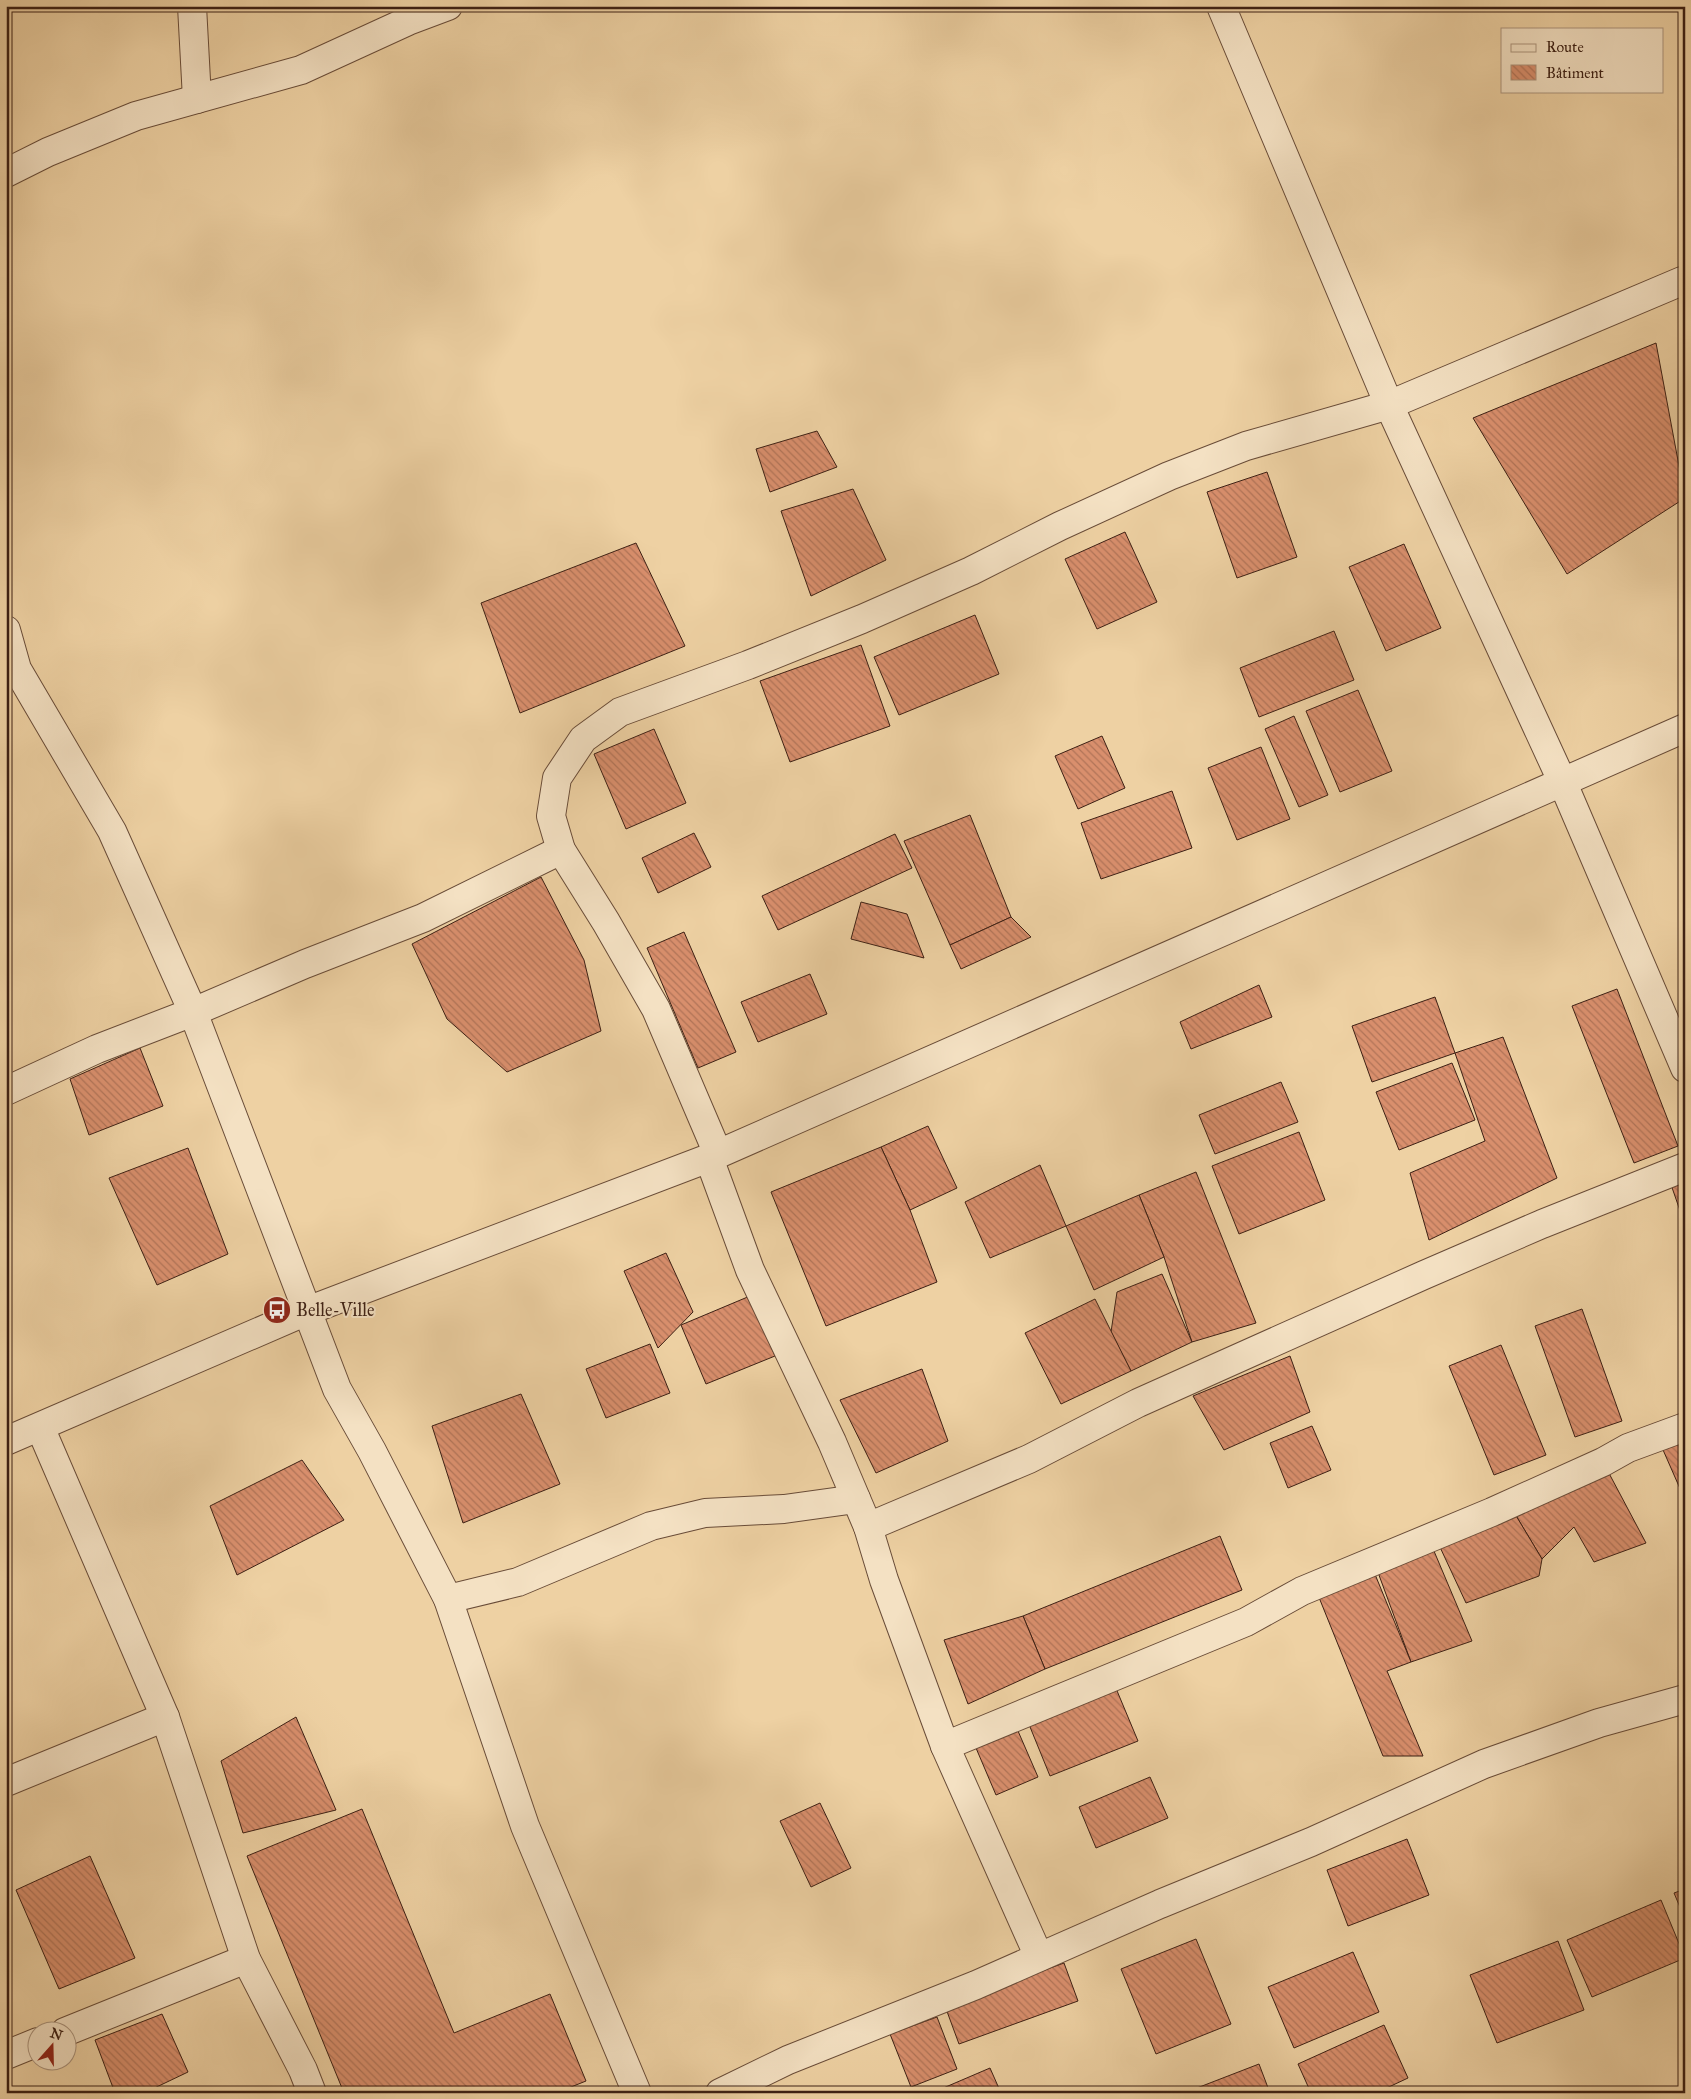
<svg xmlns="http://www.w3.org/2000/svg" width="1691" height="2099" font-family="'IM FELL Great Primer',serif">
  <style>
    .building { fill: url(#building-back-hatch); stroke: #3d2014 }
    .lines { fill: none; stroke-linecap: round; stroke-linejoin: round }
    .minor-casing { stroke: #694c38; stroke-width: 30 }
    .tertiary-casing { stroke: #694c38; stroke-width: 30 }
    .minor { stroke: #f4e1c3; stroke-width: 28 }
    .tertiary { stroke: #f4e1c3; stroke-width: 28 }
    .labels { text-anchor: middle; stroke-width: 4; stroke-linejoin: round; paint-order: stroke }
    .poi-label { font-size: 18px; fill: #3d2014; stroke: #f4e1c3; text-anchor: start }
  </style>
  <defs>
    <pattern id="building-back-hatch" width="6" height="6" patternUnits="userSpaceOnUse" patternTransform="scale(1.25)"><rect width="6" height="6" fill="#d98f6d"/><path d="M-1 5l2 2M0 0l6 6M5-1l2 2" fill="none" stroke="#b17458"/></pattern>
  </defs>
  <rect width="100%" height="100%" fill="#eed1a3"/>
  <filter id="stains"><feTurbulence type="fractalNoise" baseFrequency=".004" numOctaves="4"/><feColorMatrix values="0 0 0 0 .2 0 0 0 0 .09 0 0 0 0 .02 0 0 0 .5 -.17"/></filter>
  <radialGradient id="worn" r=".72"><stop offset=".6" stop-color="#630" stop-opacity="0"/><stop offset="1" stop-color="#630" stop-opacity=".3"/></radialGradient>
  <g class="building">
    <polygon points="1656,343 1685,498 1567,574 1473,418"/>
    <polygon points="817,431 837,467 770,492 756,449"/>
    <polygon points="1267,472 1297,557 1237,578 1207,492"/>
    <polygon points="853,489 886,560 811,596 781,511"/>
    <polygon points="1125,532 1157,602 1097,629 1065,559"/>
    <polygon points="636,543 685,646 520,713 481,603"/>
    <polygon points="1404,544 1441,628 1386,651 1349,567"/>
    <polygon points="975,615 999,674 899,715 874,657"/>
    <polygon points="1334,631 1354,680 1259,717 1240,668"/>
    <polygon points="861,645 890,726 790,762 760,681"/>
    <polygon points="1358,690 1392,771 1340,792 1306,711"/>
    <polygon points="1294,716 1328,795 1299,807 1265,729"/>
    <polygon points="654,729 686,803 626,829 594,754"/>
    <polygon points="1102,736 1125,788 1078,809 1055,756"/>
    <polygon points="1261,747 1290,819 1237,840 1208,768"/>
    <polygon points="1172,791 1192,848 1101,879 1081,823"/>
    <polygon points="970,815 1011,917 950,945 904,841"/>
    <polygon points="694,833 711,867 658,893 642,858"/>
    <polygon points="895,834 912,868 778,930 762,896"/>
    <polygon points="541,877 584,960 601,1031 507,1072 447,1019 412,944"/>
    <polygon points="861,902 907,914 924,958 851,939"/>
    <polygon points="1011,917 1031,937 961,969 950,945"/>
    <polygon points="684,932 736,1052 698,1068 647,948"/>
    <polygon points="810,974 827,1014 758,1042 741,1002"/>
    <polygon points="1259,985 1272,1017 1191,1049 1180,1022"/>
    <polygon points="1617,989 1678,1146 1634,1163 1572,1006"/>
    <polygon points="1435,997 1455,1053 1372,1082 1352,1026"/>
    <polygon points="1503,1037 1557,1178 1429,1240 1410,1173 1485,1141 1455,1053"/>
    <polygon points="140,1048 163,1106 89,1135 70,1079"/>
    <polygon points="1452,1063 1475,1120 1399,1150 1376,1092"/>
    <polygon points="1281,1082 1298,1122 1215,1154 1199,1115"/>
    <polygon points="928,1126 957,1188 910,1210 881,1147"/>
    <polygon points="1299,1132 1325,1200 1239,1234 1212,1166"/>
    <polygon points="881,1147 910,1210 937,1282 826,1326 771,1192"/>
    <polygon points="188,1148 228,1254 157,1285 109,1178"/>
    <polygon points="1040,1165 1066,1226 990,1258 965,1202"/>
    <polygon points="1685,1170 1685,1225 1668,1176"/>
    <polygon points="1196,1172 1256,1323 1192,1342 1164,1257 1139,1195"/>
    <polygon points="1139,1195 1164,1257 1094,1290 1066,1226"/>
    <polygon points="666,1253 693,1312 658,1348 624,1271"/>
    <polygon points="1162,1274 1192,1342 1131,1371 1111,1332 1117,1292"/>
    <polygon points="750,1296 775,1356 706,1384 681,1325"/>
    <polygon points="1095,1299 1131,1371 1061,1404 1025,1333"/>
    <polygon points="1582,1309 1622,1421 1575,1437 1535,1326"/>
    <polygon points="650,1344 670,1393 606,1418 586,1369"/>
    <polygon points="1501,1345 1546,1455 1494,1475 1449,1366"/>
    <polygon points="1290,1356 1310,1412 1224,1450 1193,1396"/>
    <polygon points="922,1369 948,1441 876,1473 840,1400"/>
    <polygon points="521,1394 560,1484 463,1523 432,1426"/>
    <polygon points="1312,1426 1331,1470 1288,1488 1270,1443"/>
    <polygon points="1685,1433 1685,1500 1660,1443"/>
    <polygon points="302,1460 344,1520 237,1575 210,1506"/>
    <polygon points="1603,1462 1646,1543 1594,1562 1574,1527 1542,1559 1515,1514"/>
    <polygon points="1515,1514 1542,1559 1539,1576 1466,1603 1439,1545"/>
    <polygon points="1220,1536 1242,1590 1045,1669 1023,1616"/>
    <polygon points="1431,1544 1472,1641 1411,1662 1376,1567"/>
    <polygon points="1372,1567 1411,1662 1387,1671 1423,1756 1383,1756 1316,1590"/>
    <polygon points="1023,1616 1045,1669 968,1704 944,1640"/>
    <polygon points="1115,1686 1138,1741 1050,1776 1028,1722"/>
    <polygon points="296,1717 336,1810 243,1833 221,1761"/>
    <polygon points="1018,1731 1038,1777 996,1795 976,1748"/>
    <polygon points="1150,1777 1168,1818 1096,1848 1079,1807"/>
    <polygon points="820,1803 851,1868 811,1887 780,1821"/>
    <polygon points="362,1809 454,2033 550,1994 586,2081 556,2093 344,2093 247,1856"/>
    <polygon points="1407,1839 1429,1895 1348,1926 1327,1870"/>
    <polygon points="90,1856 135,1958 59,1989 16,1890"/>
    <polygon points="1685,1889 1685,1919 1674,1893"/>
    <polygon points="1661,1900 1685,1958 1592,1997 1567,1940"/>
    <polygon points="1196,1939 1231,2024 1156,2054 1121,1969"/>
    <polygon points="1558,1941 1584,2010 1497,2043 1470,1975"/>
    <polygon points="1353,1952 1379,2012 1294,2048 1268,1987"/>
    <polygon points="1064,1963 1078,2001 959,2044 945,2006"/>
    <polygon points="162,2014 188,2072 144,2093 115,2093 95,2040"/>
    <polygon points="937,2017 957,2069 911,2087 890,2034"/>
    <polygon points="1384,2025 1408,2078 1376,2093 1311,2093 1298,2064"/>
    <polygon points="1259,2064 1270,2093 1184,2093"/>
    <polygon points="990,2068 1001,2093 943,2093 941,2089"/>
  </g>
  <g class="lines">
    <defs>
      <g id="minor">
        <polyline points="192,6 197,99"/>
        <polyline points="1221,6 1389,405 1562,781 1685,1068"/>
        <polyline points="6,173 48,152 136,116 301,70 408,21 448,6"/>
        <polyline points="6,630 17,669 112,831 193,1012 337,1389 372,1451 448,1599 525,1826 637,2093"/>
        <polyline points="6,1091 97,1049 193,1012 305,964 423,918 561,850"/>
        <polyline points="718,1154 656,1009 606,922 561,850 551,816 557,778 583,739 620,712 748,665 862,619 971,571 1060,526 1169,476 1246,446 1389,405 1682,281"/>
        <polyline points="709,1158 750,1270 832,1442 868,1527 884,1580 945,1746 1039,1957"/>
        <polyline points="307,1311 709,1158 1685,728"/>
        <polyline points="40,1427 165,1717 246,1959 303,2070 312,2093"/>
        <polyline points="868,1527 1029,1459 1138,1403 1424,1275 1542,1224 1685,1167"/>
        <polyline points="448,1599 518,1582 651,1526 705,1513 784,1509 856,1499"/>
        <polyline points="945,1746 1246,1622 1302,1591 1492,1512 1603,1462 1628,1448 1685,1427"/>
        <polyline points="6,1782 165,1717"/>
        <polyline points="65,2032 246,1959"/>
        <polyline points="6,2055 38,2042"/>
        <polyline points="720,2093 788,2060 976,1985 1160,1904 1311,1842 1484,1764 1599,1723 1685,1699"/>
      </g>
      <polyline id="tertiary" points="6,1441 307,1311"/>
    </defs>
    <use href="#minor" class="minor-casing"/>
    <use href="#tertiary" class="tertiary-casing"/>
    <use href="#minor" class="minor"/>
    <use href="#tertiary" class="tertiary"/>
  </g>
  <defs>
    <symbol id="bus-disc" viewBox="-11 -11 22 22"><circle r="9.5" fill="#8f2418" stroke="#f4e1c3"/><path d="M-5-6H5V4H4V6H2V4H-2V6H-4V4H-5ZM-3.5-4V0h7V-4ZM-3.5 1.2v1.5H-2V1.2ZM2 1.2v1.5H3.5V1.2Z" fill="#fff"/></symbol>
  </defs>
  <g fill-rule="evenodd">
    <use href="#bus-disc" x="261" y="1294" width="32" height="32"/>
  </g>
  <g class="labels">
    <g class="poi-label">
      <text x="296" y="1316">Belle-Ville</text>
    </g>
  </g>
  <rect width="1691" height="2099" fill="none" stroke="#eed1a3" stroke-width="25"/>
  <rect x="8" y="8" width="1676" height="2084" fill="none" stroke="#3d2014" stroke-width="2.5"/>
  <rect x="12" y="12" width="1666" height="2074" fill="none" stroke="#3d2014"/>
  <rect x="1501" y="28" width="162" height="65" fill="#f4e1c3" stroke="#ab947d"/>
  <rect x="1511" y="44" width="25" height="8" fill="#f4e1c3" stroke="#ab947d"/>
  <text x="1546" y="52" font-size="15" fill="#3d2014">Route</text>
  <rect x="1511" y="65" width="25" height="15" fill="url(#building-back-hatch)" stroke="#ab947d"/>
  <text x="1546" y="78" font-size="15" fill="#3d2014">Bâtiment</text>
  <g transform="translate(52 2046) rotate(20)"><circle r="24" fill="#f4e1c3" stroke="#ab947d"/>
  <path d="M0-4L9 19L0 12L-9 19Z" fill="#8f2418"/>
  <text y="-8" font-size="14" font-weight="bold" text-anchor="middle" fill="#3d2014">N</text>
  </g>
  <rect width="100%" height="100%" filter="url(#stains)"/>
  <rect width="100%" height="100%" fill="url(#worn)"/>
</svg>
